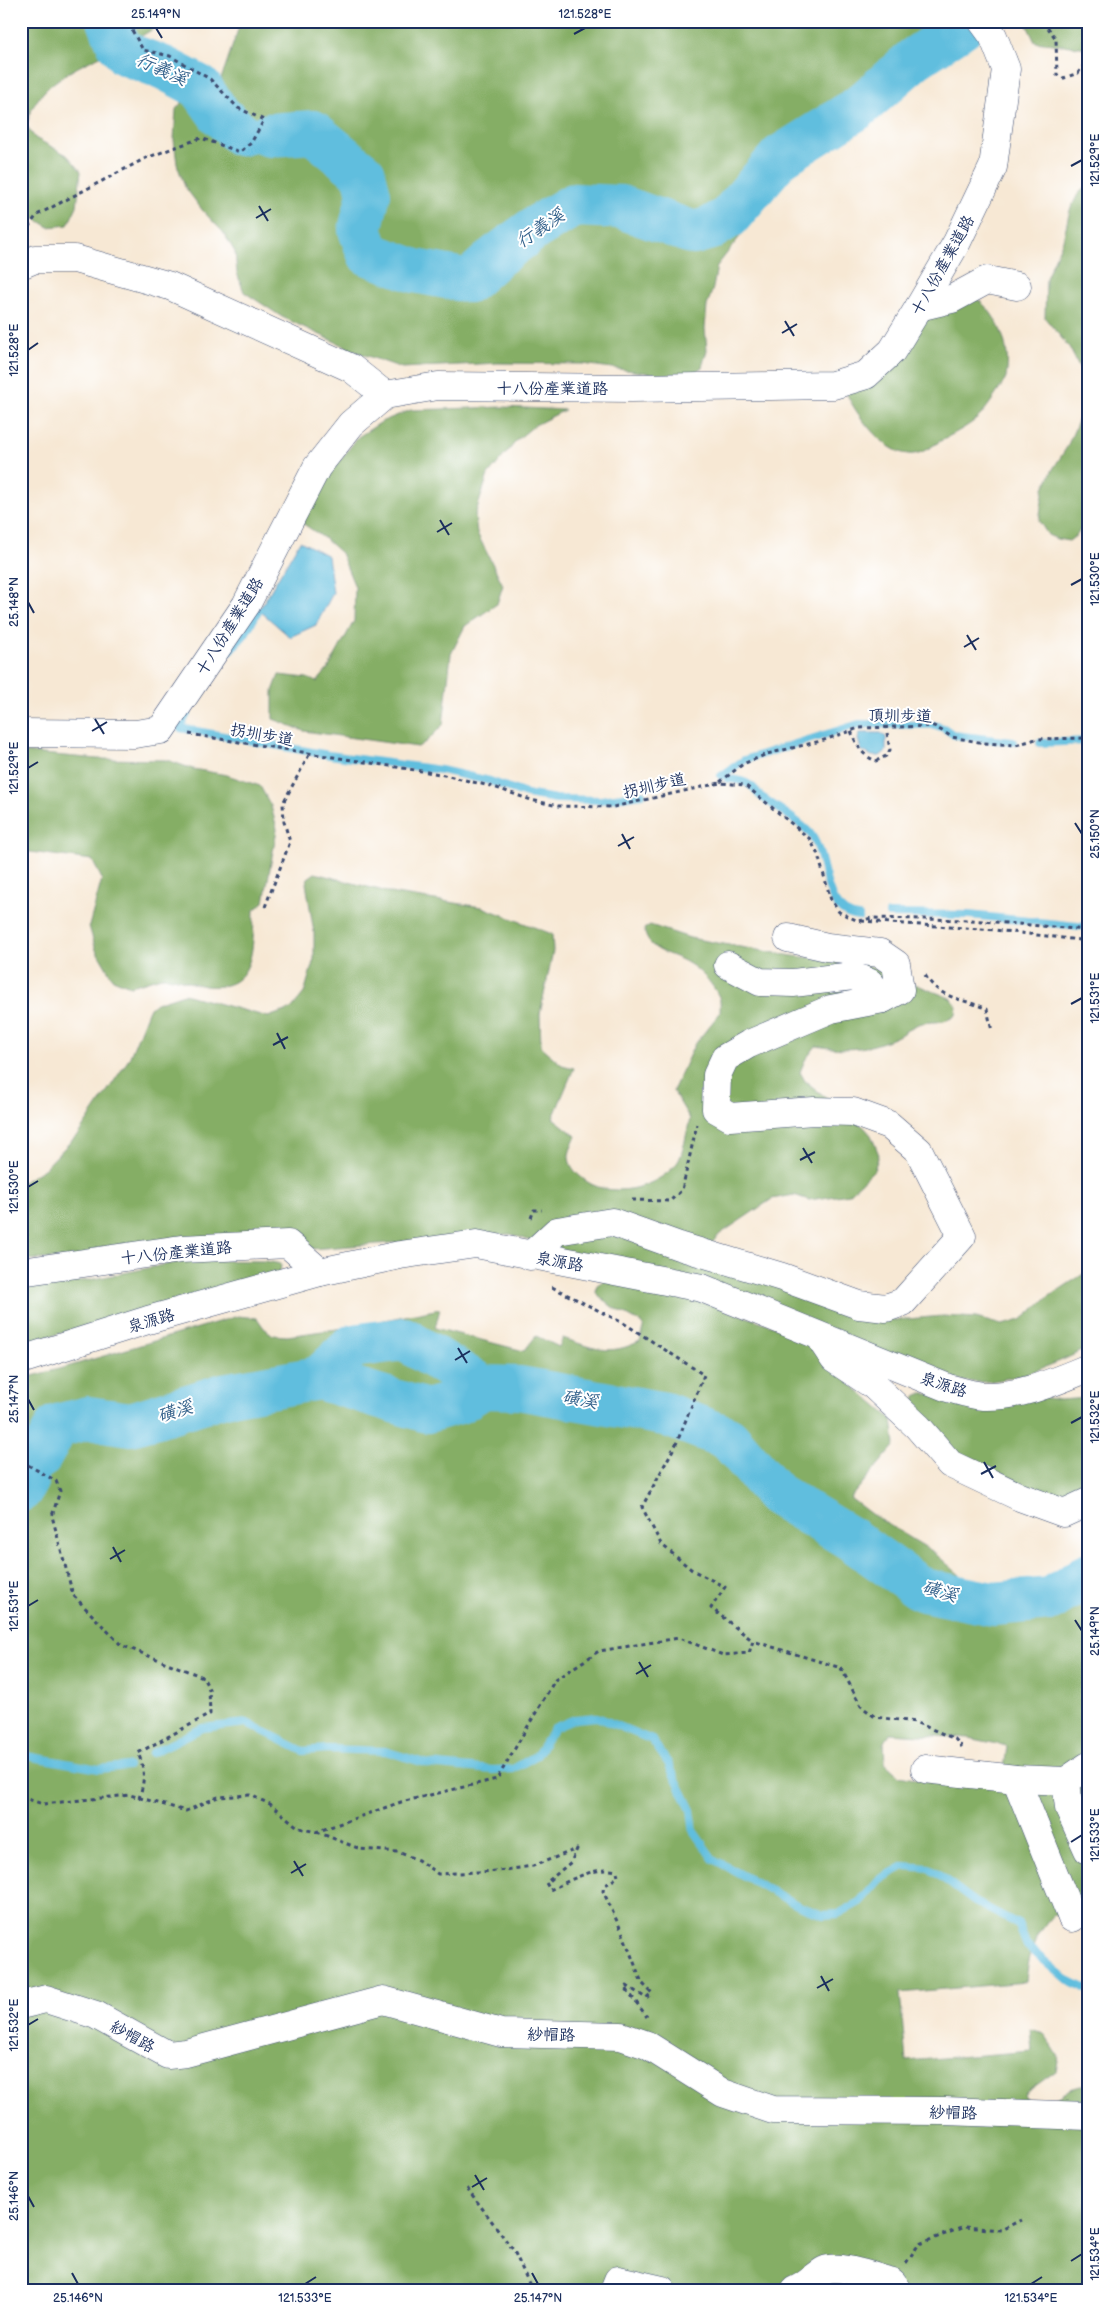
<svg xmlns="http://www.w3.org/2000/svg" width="1109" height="2311" font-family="'Balsamiq Sans','LXGW WenKai TC',sans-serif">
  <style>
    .forest { fill: #85ae65; stroke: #506e62; fill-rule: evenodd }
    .water { fill: #60bede; stroke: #3e769e }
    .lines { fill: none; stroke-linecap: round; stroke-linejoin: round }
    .stream { stroke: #60bede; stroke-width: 8 }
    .river { stroke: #60bede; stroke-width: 44 }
    .minor-casing { stroke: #3c4b70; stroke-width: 29 }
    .path { stroke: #3c4b70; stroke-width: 3; stroke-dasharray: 4 4; stroke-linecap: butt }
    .minor { stroke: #fff; stroke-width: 28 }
    .ticks { fill: none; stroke: #1b2f5e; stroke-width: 2 }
    .labels { text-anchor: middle; stroke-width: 4; stroke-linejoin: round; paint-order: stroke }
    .street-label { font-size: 16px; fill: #1b2f5e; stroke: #fff }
    .water-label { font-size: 18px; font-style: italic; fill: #33618b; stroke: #fff }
    .neatline { fill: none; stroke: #1b2f5e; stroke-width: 2 }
    .ticks-label { font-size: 12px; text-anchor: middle; fill: #1b2f5e }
  </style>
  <rect width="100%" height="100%" fill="#fff"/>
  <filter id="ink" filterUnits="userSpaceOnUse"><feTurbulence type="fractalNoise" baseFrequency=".02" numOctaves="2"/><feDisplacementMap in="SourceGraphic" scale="10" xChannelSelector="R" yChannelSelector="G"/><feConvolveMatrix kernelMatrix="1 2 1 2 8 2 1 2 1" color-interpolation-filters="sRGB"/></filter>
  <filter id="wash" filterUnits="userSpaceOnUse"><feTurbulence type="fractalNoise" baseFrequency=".0096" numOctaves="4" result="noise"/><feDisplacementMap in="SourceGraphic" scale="20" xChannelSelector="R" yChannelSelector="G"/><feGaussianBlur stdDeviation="1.12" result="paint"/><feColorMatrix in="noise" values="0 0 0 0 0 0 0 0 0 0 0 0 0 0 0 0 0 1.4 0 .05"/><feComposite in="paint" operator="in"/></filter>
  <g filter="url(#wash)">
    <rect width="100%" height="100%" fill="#f7e8d4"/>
    <g class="forest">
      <path d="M 21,21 L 163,21 C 124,56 36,66 27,126 L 35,138 L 67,155 L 81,171 L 77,206 L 68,225 L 49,227 L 21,210 Z"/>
      <polygon points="241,21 686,21 689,24 708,25 709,21 953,21 968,35 959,49 933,60 836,146 787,176 717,266 713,288 707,306 705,328 707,350 702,367 692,374 662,375 583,364 498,363 402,368 359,353 282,317 244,292 237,273 235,252 223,232 203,211 185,187 177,164 174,140 176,109 191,92 220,82"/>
      <polygon points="1025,21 1088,21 1088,48 1035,42"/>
      <polygon points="1088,185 1088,391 1087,382 1069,347 1045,318 1046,278 1063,240 1070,210 1078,194"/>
      <path d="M 977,299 C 999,315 1012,350 1006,377 C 1004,384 986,409 981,415 C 971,425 955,433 942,440 C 932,446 920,456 908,454 C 883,452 854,412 846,392 L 930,315 Z"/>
      <polygon points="1088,398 1088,516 1077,535 1069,541 1057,539 1048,535 1039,521 1044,488 1053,469 1067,447"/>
      <polygon points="504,407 565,410 535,425 518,439 488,475 475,515 477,533 503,585 497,604 465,626 451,654 443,725 427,741 418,747 304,731 273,719 273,691 279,675 307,678 317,682 328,669 354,621 355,587 341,553 324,538 302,523 333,470 358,437 383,421 411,410"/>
      <path d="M 21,752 L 98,759 L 167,760 L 193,769 L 227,775 L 260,786 L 271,806 L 277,829 L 264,902 L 254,910 C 253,947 256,992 205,986 C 191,984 177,977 163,977 C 158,977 137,985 130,986 L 113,979 L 96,950 L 89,926 L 102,879 L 92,860 L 22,851 Z"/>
      <path d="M 315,873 L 395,894 L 482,907 L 552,934 L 553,951 L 540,1014 L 541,1047 L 562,1065 L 574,1068 L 553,1118 L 576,1136 C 574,1142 568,1152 569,1158 C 570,1166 575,1172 581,1177 C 607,1201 657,1189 677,1163 C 683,1156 687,1130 690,1119 L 673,1091 L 694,1045 L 720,1013 C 720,1008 721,1002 719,997 C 714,985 699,969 688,963 C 670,952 648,953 644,929 L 650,925 L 690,938 L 746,948 L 793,956 L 862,963 L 950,998 L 957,1006 L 956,1015 C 942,1026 931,1019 916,1025 C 909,1028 903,1034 896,1037 C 867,1050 847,1051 816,1046 L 805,1060 L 800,1072 L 805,1081 L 864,1127 L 871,1135 L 879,1155 L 874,1170 L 849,1194 L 809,1200 L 794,1195 L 772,1199 L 720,1234 L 708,1247 L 794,1291 L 895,1320 L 943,1316 L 976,1318 L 1002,1325 L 1021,1320 L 1051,1295 L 1088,1271 L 1088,1348 C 1056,1364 1020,1379 983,1382 C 971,1383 957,1380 944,1379 L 510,1234 L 311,1249 L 21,1260 L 21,1183 L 44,1169 L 79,1133 L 129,1059 L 149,1009 L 156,1003 L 184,994 L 268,1017 L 291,1009 L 304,993 L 314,959 L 314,933 L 306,883 L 308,878 Z"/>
      <polygon points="188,1260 266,1261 281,1264 280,1274 21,1344 21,1288 89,1280"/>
      <path d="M 605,1280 L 687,1297 L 801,1335 L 853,1386 L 892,1419 L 895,1445 L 850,1498 L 871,1514 L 932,1551 L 976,1589 L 1068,1604 L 1088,1592 L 1088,1927 L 1081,1919 L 1053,1915 C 1035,1933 1028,1957 1026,1982 L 900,1993 L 906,2061 L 1032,2051 L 1030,2029 L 1044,2033 L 1059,2057 L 1056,2071 L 1024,2094 L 1027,2104 L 1042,2107 L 1070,2089 L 1088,2084 L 1088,2290 L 21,2290 L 21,1379 L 70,1366 L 238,1316 L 257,1318 L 264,1328 L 273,1335 L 287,1336 L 344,1328 L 440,1309 L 435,1328 L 524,1351 L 536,1336 L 559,1347 L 563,1338 C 593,1348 609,1357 640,1341 L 644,1328 L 641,1323 L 611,1306 L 596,1293 L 597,1285 ZM 890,1733 L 969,1738 L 1007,1746 L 1004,1769 L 936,1783 L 899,1776 L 885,1763 L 884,1744 Z"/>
      <polygon points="920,1394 1037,1396 1059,1400 1088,1398 1088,1498 1064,1507 972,1470 913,1410 916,1396"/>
    </g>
    <g class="water">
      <polygon points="300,541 328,556 333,593 316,625 290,637 259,610"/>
      <polygon points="860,733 881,733 886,737 886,751 880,756 872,756 861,750 858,739"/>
    </g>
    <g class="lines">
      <g class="stream">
        <polyline points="230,651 245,634 259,610"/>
        <polyline points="187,714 180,728 329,755 441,770 490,781 526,794 556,799 601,800 642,794"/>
        <polyline points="1040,743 1088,741"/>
        <polyline points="721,776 744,760 859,724 934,725 944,728 954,735 1013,742"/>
        <path d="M 728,779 C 742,780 752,783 759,795 C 774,806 797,819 809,832 C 830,856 819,913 859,917"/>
        <polyline points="889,914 969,915 1088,927"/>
        <polyline points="152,1753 202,1728 247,1723 303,1751 327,1749 385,1751 428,1764 493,1770 513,1769 537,1755 554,1728 575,1719 597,1717 652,1740 668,1763 691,1810 694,1832 713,1859 799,1906 823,1915 838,1914 860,1902 880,1879 904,1866 929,1868 975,1902 1018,1924 1027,1946 1066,1979 1088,1990"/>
        <polyline points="21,1755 99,1769 128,1766"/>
      </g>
      <g class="river">
        <polyline points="109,21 118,43 126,54 164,68 200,87 219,114 240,134 242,134"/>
        <polyline points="269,135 313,132 364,174 369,194 360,230 369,254 415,271 469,281 497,256 535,228 574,205 621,207 694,233 711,228 729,217 780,157 858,108 914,59 962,27"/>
        <polyline points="319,1378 353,1346 404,1339 483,1387"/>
        <polyline points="40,1457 57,1426 88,1418 131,1424 224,1395 319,1378 427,1411 459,1402 483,1387 519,1388 665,1414 728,1438 776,1494 851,1539 923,1590 993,1604 1051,1599 1088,1575"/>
        <polyline points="21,1490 27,1479"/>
      </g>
    </g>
  </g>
  <g filter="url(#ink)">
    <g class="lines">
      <defs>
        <g id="minor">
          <polyline points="21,265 35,259 75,259 170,286 351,368 385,395"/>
          <polyline points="919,307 952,299 987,280 1017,286"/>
          <polyline points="21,733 135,734 161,730 246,605 317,467 351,424 385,395 438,386 632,388 833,385 866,375 892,351 919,307 957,242 993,167 1006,69 993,36 982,21"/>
          <polyline points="728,965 760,982 793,983 853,976 870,983 883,999"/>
          <polyline points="530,1256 557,1231 612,1222 679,1246 782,1277 859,1305 886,1308 903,1302 962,1236 919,1151 889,1125 853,1112 814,1111 730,1117 716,1109 717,1075 725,1058 749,1044 831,1009 883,999 900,990 896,964 880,953 827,947 788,938"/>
          <polyline points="21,1272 181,1249 288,1244 320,1272"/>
          <polyline points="824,1344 834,1359 873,1385 918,1427 950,1464 1020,1497 1064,1513 1088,1502"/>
          <path d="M 21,1360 L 148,1320 L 320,1272 L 400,1255 L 476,1244 L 702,1288 L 948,1388 C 959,1391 971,1395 983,1396 C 1020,1397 1054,1382 1088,1368"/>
          <polyline points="1088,1766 1066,1781 1069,1808 1088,1850"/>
          <polyline points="925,1769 1016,1779 1066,1781"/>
          <polyline points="1016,1779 1072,1918"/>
          <polyline points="21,2005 46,1999 96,2015 168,2055 186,2053 383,2000 501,2033 621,2036 647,2045 723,2093 773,2110 944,2111 1088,2116"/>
          <polyline points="614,2290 618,2280 662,2290"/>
          <path d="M 795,2290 C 807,2286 814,2276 825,2270 C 839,2264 877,2278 892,2282 L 898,2290"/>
        </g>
      </defs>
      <use href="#minor" class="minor-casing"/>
      <g class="path">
        <polyline points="1043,21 1056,39 1057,75 1064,78 1078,73 1088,60"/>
        <polyline points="26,235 27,229 37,215 146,158 201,138 240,152 251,143 264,120 238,108 210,79 170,56 143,50 127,21"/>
        <path d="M 851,731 C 857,745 861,755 876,761 L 886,756 L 890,750 L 886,727"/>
        <polyline points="189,734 440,774 494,787 531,800 558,806 613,807 720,783 745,785 810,839 818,855 831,900 839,912 858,921 872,918 971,920 1088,930"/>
        <polyline points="720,782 743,764 767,754 821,741 859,728 934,726 952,737 984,743 1016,745 1036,739 1088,738"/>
        <polyline points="265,907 290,842 284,822 283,803 309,755"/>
        <polyline points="861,921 995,930 1088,941"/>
        <path d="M 925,975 C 940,1000 963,998 987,1009 L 992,1031"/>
        <polyline points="632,1200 670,1201 682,1190 697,1124"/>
        <polyline points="531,1218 534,1210 542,1210"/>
        <polyline points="552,1287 625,1324 704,1375 677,1442 642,1507 661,1544 692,1570 725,1587 711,1608 753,1641"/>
        <path d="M 21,1461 L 56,1481 L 60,1491 L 52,1516 L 73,1595 L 121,1645 L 203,1677 L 209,1689 L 210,1714 L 138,1753 C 145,1769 145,1781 139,1798"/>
        <polyline points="21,1797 43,1804 130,1795 186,1811 218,1797 250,1795 270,1804 299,1828 316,1832 401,1802 497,1779 555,1680 599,1651 679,1638 723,1655 749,1653 753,1641 841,1668 861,1706 875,1717 915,1722 955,1739 962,1747"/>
        <path d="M 317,1832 L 360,1849 L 398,1852 L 418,1860 L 438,1874 L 498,1871 L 533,1866 L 577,1849 L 571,1862 L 546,1883 L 550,1890 C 571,1880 594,1866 617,1871 L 618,1877 L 604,1886 L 603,1891 L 623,1934 L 642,1983 L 652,1993 L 646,1998 L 627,1986 L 625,1987 L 647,2017"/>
        <polyline points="467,2188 514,2251 532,2290"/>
        <polyline points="906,2263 919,2244 964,2227 1001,2230 1021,2220"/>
      </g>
      <use href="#minor" class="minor"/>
    </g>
  </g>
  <path class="ticks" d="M 156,28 L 162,38M 574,34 L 585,28M 1071,166 L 1082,160M 259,206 L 268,221M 256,218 L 271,209M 785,321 L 794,336M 782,333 L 797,324M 28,350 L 38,343M 440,520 L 449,535M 437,532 L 452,523M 1071,585 L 1082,579M 28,602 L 34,613M 967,635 L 976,650M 964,647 L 979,638M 95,719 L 104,734M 92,731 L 107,722M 28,768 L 38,762M 1075,823 L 1082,834M 622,834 L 630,849M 618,846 L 634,837M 1071,1004 L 1082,998M 277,1033 L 285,1049M 273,1045 L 288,1037M 803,1148 L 812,1163M 800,1160 L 815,1152M 28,1187 L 38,1181M 458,1348 L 467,1363M 455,1360 L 470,1351M 28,1399 L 34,1410M 1071,1423 L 1082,1417M 984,1462 L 993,1478M 981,1474 L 996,1466M 113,1547 L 121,1562M 110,1559 L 125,1550M 28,1606 L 38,1600M 1075,1620 L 1082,1631M 639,1662 L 648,1677M 636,1674 L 651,1665M 1071,1842 L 1082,1835M 294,1861 L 303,1876M 291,1873 L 306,1864M 821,1976 L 829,1991M 817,1988 L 833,1979M 28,2025 L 38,2019M 475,2175 L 484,2190M 472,2187 L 487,2178M 28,2196 L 34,2207M 1071,2261 L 1082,2254M 72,2273 L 78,2284M 532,2273 L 538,2284M 305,2284 L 316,2277M 1031,2284 L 1042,2277"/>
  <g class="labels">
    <g class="street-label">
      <text transform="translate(942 265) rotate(-61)" y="6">十八份產業道路</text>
      <text x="552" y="394">十八份產業道路</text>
      <text transform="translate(229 626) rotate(-58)" y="6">十八份產業道路</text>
      <text transform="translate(900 715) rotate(1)" y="6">頂圳步道</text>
      <text transform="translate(262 734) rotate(10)" y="6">拐圳步道</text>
      <text transform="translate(654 785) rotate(-13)" y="6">拐圳步道</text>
      <text transform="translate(176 1252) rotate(-6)" y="6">十八份產業道路</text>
      <text transform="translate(560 1261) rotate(10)" y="6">泉源路</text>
      <text transform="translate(151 1320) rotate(-16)" y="6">泉源路</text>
      <text transform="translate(944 1384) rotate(18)" y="6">泉源路</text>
      <text transform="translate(551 2034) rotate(1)" y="6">紗帽路</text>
      <text transform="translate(133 2036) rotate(29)" y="6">紗帽路</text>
      <text transform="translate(953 2112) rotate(1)" y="6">紗帽路</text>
    </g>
    <g class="water-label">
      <text transform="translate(162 69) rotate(24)" y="6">行義溪</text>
      <text transform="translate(540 228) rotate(-34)" y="6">行義溪</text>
      <text transform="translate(580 1399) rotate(10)" y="6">磺溪</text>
      <text transform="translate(175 1411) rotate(-17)" y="6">磺溪</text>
      <text transform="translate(940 1591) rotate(16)" y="6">磺溪</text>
    </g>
  </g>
  <rect width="1109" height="2311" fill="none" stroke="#fff" stroke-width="55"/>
  <rect x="28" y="28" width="1054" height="2256" class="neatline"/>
  <g class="ticks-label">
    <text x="156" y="18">25.149°N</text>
    <text x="585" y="18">121.528°E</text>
    <text transform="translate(1095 160) rotate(-90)" y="4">121.529°E</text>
    <text transform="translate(14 350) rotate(-90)" y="4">121.528°E</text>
    <text transform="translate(1095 579) rotate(-90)" y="4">121.530°E</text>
    <text transform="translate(14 602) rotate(-90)" y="4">25.148°N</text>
    <text transform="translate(14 768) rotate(-90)" y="4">121.529°E</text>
    <text transform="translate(1095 834) rotate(-90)" y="4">25.150°N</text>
    <text transform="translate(1095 998) rotate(-90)" y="4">121.531°E</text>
    <text transform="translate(14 1187) rotate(-90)" y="4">121.530°E</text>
    <text transform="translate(14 1399) rotate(-90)" y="4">25.147°N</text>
    <text transform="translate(1095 1417) rotate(-90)" y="4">121.532°E</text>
    <text transform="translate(14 1606) rotate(-90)" y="4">121.531°E</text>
    <text transform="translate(1095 1631) rotate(-90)" y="4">25.149°N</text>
    <text transform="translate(1095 1835) rotate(-90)" y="4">121.533°E</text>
    <text transform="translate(14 2025) rotate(-90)" y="4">121.532°E</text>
    <text transform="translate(14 2196) rotate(-90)" y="4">25.146°N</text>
    <text transform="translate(1095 2254) rotate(-90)" y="4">121.534°E</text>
    <text x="78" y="2302">25.146°N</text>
    <text x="305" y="2302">121.533°E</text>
    <text x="538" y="2302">25.147°N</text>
    <text x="1031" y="2302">121.534°E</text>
  </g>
</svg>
